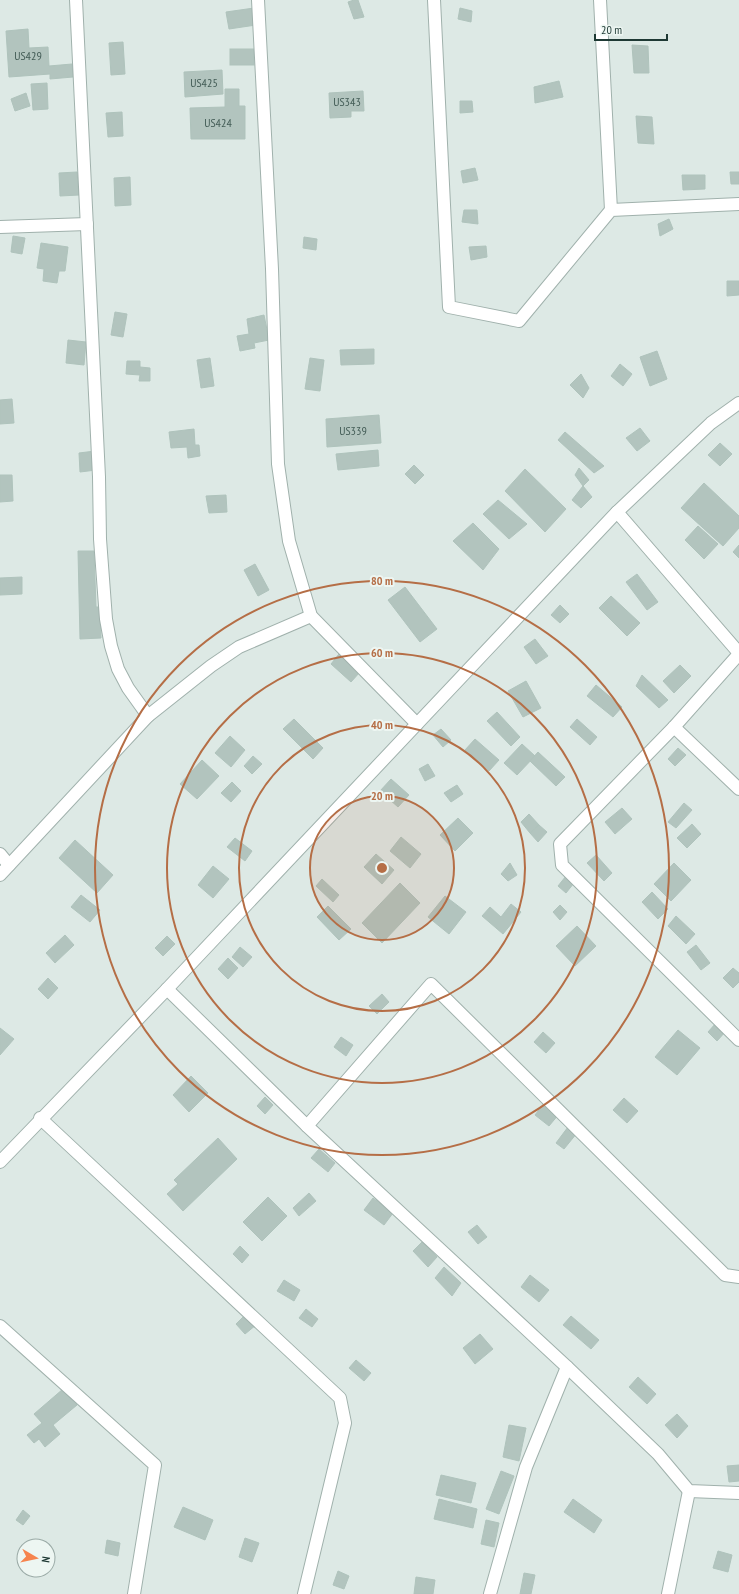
<svg xmlns="http://www.w3.org/2000/svg" width="739" height="1594" font-family="'PT Sans Narrow',sans-serif">
  <style>
    .building { fill: #b2c4be; stroke: #afc3bc }
    .lines { fill: none; stroke-linecap: round; stroke-linejoin: round }
    .minor-casing { stroke: #a0b1ac; stroke-width: 14 }
    .minor { stroke: #fff; stroke-width: 12 }
    .ring { fill: none; stroke: #b56e46; stroke-width: 2 }
    .labels { text-anchor: middle; stroke-width: 4; stroke-linejoin: round; paint-order: stroke }
    .number-label { font-size: 12px; fill: #435c56 }
    .centre { fill: #b56e46; stroke: #edf6f2; stroke-width: 2 }
    .ring-label { font-size: 12px; text-anchor: middle; font-weight: bold; fill: #b56e46; stroke: #edf6f2; stroke-width: 4; stroke-linejoin: round; paint-order: stroke }
  </style>
  <rect width="100%" height="100%" fill="#dde9e5"/>
  <g class="building">
    <polygon points="354,0 358,0 364,17 354,19 348,2"/>
    <polygon points="254,8 256,25 229,29 226,12"/>
    <polygon points="460,8 472,11 471,22 458,19"/>
    <polygon points="28,29 29,48 48,47 49,66 72,64 73,77 50,79 50,74 9,77 6,31"/>
    <polygon points="123,42 125,74 111,75 109,43"/>
    <polygon points="632,45 648,46 649,73 634,73"/>
    <rect x="230" y="49" width="24" height="16"/>
    <polygon points="222,70 223,94 185,97 184,72"/>
    <polygon points="559,81 563,97 535,103 534,87"/>
    <polygon points="47,83 48,109 33,110 31,84"/>
    <polygon points="225,89 239,89 239,106 245,106 245,139 191,139 190,108 225,107"/>
    <polygon points="363,91 364,111 351,111 351,117 330,118 329,93"/>
    <polygon points="26,93 30,106 15,111 11,99"/>
    <polygon points="460,101 472,101 473,112 460,113"/>
    <polygon points="122,112 123,136 108,137 106,113"/>
    <polygon points="636,116 652,117 654,144 638,143"/>
    <polygon points="475,168 478,180 463,183 461,171"/>
    <polygon points="77,172 79,195 60,196 59,173"/>
    <polygon points="730,172 739,172 739,184 731,184"/>
    <polygon points="682,175 705,175 705,189 683,190"/>
    <polygon points="130,177 131,205 115,206 114,178"/>
    <polygon points="464,210 477,210 478,224 462,222"/>
    <polygon points="669,219 673,229 660,236 658,224"/>
    <polygon points="13,236 25,238 22,254 11,252"/>
    <polygon points="304,237 317,239 316,250 303,248"/>
    <polygon points="41,243 68,247 65,271 59,271 57,283 43,281 44,269 37,268"/>
    <polygon points="486,246 487,257 471,260 469,247"/>
    <polygon points="727,281 739,281 739,295 727,296"/>
    <polygon points="115,312 127,314 123,337 111,335"/>
    <polygon points="264,315 269,340 254,343 255,348 240,351 237,336 249,334 247,319"/>
    <polygon points="68,340 86,342 84,365 66,363"/>
    <polygon points="374,349 374,364 341,365 340,350"/>
    <polygon points="657,351 667,379 650,386 640,357"/>
    <polygon points="210,358 214,386 201,388 197,360"/>
    <polygon points="310,358 324,360 320,391 305,389"/>
    <polygon points="127,361 140,361 140,367 150,368 150,381 139,381 140,375 126,374"/>
    <polygon points="620,364 632,374 623,386 611,376"/>
    <polygon points="581,374 589,388 583,398 570,385"/>
    <polygon points="12,399 14,423 0,424 0,400"/>
    <polygon points="379,415 381,443 327,447 326,419"/>
    <polygon points="640,428 650,441 637,451 626,438"/>
    <polygon points="194,429 195,445 199,445 200,456 188,458 187,447 171,448 169,432"/>
    <polygon points="565,432 604,466 594,473 558,440"/>
    <polygon points="720,443 732,454 720,466 708,455"/>
    <polygon points="378,450 379,466 338,470 336,454"/>
    <polygon points="95,451 96,470 80,472 79,453"/>
    <polygon points="414,465 424,475 415,484 405,474"/>
    <polygon points="579,468 589,480 583,486 575,475"/>
    <polygon points="525,469 566,509 545,532 505,491"/>
    <polygon points="0,475 12,475 13,501 0,502"/>
    <polygon points="704,483 739,516 739,528 723,546 681,508"/>
    <polygon points="583,486 592,497 581,508 572,500"/>
    <polygon points="226,495 227,512 209,513 206,496"/>
    <polygon points="498,500 527,524 509,539 483,514"/>
    <polygon points="473,523 499,549 483,570 453,541"/>
    <polygon points="698,526 718,544 704,559 685,540"/>
    <polygon points="739,545 739,558 733,552"/>
    <polygon points="78,551 94,551 96,607 100,607 101,638 80,639"/>
    <polygon points="255,564 269,590 258,596 244,570"/>
    <polygon points="637,574 658,602 647,610 626,582"/>
    <polygon points="22,577 22,594 0,595 0,578"/>
    <polygon points="405,587 437,629 420,642 388,600"/>
    <polygon points="611,596 640,623 627,636 599,608"/>
    <polygon points="560,605 569,614 560,623 551,615"/>
    <polygon points="535,639 548,656 536,664 524,647"/>
    <polygon points="339,654 360,672 351,682 331,664"/>
    <polygon points="680,665 691,676 674,693 663,681"/>
    <polygon points="642,675 668,700 659,708 636,686"/>
    <polygon points="526,681 541,708 523,717 508,691"/>
    <polygon points="596,685 622,707 613,717 587,696"/>
    <polygon points="497,712 520,737 511,746 487,721"/>
    <polygon points="294,719 323,748 313,759 283,729"/>
    <polygon points="577,719 597,737 590,745 570,727"/>
    <polygon points="441,729 451,740 443,747 433,735"/>
    <polygon points="230,736 245,750 231,767 215,753"/>
    <polygon points="475,739 499,760 489,771 465,750"/>
    <polygon points="522,744 535,756 517,775 504,763"/>
    <polygon points="678,748 686,755 675,766 668,759"/>
    <polygon points="538,752 565,777 556,786 530,761"/>
    <polygon points="253,756 262,764 252,774 244,766"/>
    <polygon points="202,760 219,776 197,799 180,784"/>
    <polygon points="428,764 435,776 425,781 419,769"/>
    <polygon points="391,779 409,795 398,807 380,791"/>
    <polygon points="232,782 241,791 231,802 221,793"/>
    <polygon points="457,785 463,794 451,802 444,793"/>
    <polygon points="684,803 692,810 676,828 668,822"/>
    <polygon points="622,808 632,819 615,834 605,822"/>
    <polygon points="529,814 539,825 530,833 521,822"/>
    <polygon points="458,818 473,833 455,851 440,835"/>
    <polygon points="692,824 701,834 687,848 677,838"/>
    <polygon points="539,825 547,832 538,842 530,833"/>
    <polygon points="401,837 421,854 410,868 390,851"/>
    <polygon points="235,838 252,851 245,861 227,847"/>
    <polygon points="75,840 113,875 97,893 59,858"/>
    <polygon points="376,854 394,870 382,884 364,867"/>
    <polygon points="596,855 612,873 604,881 587,863"/>
    <polygon points="510,863 517,875 508,881 501,874"/>
    <polygon points="674,863 691,880 671,901 654,884"/>
    <polygon points="213,866 229,879 213,898 198,885"/>
    <polygon points="566,876 574,883 566,893 558,886"/>
    <polygon points="322,879 339,895 333,902 316,886"/>
    <polygon points="400,883 420,903 382,943 362,923"/>
    <polygon points="652,892 668,909 658,919 642,902"/>
    <polygon points="81,895 100,910 90,922 71,907"/>
    <polygon points="445,896 466,912 449,934 428,917"/>
    <polygon points="511,904 521,912 503,934 482,916 490,907 501,917"/>
    <polygon points="560,905 567,912 560,920 553,912"/>
    <polygon points="328,906 351,929 339,940 317,917"/>
    <polygon points="676,916 695,934 686,944 668,926"/>
    <polygon points="577,926 596,946 575,966 556,946"/>
    <polygon points="65,935 74,945 55,963 46,953"/>
    <polygon points="167,936 175,944 163,956 155,948"/>
    <polygon points="696,945 710,963 701,970 687,952"/>
    <polygon points="240,947 252,957 243,967 232,957"/>
    <polygon points="228,958 238,968 228,979 218,969"/>
    <polygon points="733,968 739,973 739,982 733,988 723,978"/>
    <polygon points="48,978 58,988 48,999 38,989"/>
    <polygon points="382,994 389,1002 377,1014 369,1006"/>
    <polygon points="716,1023 726,1031 717,1041 708,1032"/>
    <polygon points="0,1028 14,1039 0,1055"/>
    <polygon points="678,1030 700,1048 677,1075 655,1057"/>
    <polygon points="543,1032 555,1043 546,1053 534,1042"/>
    <polygon points="341,1037 353,1045 346,1056 334,1047"/>
    <polygon points="191,1076 208,1093 189,1112 173,1095"/>
    <polygon points="265,1097 273,1105 265,1114 257,1106"/>
    <polygon points="624,1098 638,1111 627,1123 613,1110"/>
    <polygon points="545,1102 559,1114 549,1126 535,1115"/>
    <polygon points="568,1127 577,1133 564,1149 556,1143"/>
    <polygon points="218,1138 237,1159 183,1211 167,1194 178,1184 174,1180"/>
    <polygon points="319,1149 335,1163 328,1172 311,1158"/>
    <polygon points="309,1193 316,1201 299,1216 293,1208"/>
    <polygon points="268,1197 287,1216 262,1241 243,1222"/>
    <polygon points="373,1198 393,1213 384,1225 364,1210"/>
    <polygon points="477,1225 487,1237 478,1244 468,1232"/>
    <polygon points="422,1242 437,1257 428,1267 413,1251"/>
    <polygon points="240,1246 249,1255 242,1263 233,1254"/>
    <polygon points="444,1267 461,1283 452,1296 435,1278"/>
    <polygon points="530,1275 549,1290 539,1302 521,1287"/>
    <polygon points="284,1280 300,1290 294,1301 277,1291"/>
    <polygon points="306,1309 318,1319 312,1327 299,1318"/>
    <polygon points="246,1314 256,1325 245,1334 236,1324"/>
    <polygon points="571,1316 599,1340 591,1349 563,1325"/>
    <polygon points="480,1334 493,1349 475,1364 463,1348"/>
    <polygon points="356,1360 371,1373 364,1381 349,1368"/>
    <polygon points="638,1377 656,1394 647,1404 629,1387"/>
    <polygon points="63,1389 77,1405 53,1425 60,1434 45,1447 39,1439 34,1443 27,1435 42,1423 34,1414"/>
    <polygon points="677,1414 688,1426 677,1438 665,1425"/>
    <polygon points="509,1425 526,1428 519,1461 503,1457"/>
    <polygon points="739,1465 739,1481 729,1482 727,1466"/>
    <polygon points="501,1471 514,1476 499,1514 486,1509"/>
    <polygon points="441,1475 476,1483 471,1503 436,1495"/>
    <polygon points="439,1499 477,1509 473,1528 434,1519"/>
    <polygon points="573,1499 602,1520 594,1533 564,1512"/>
    <polygon points="183,1507 213,1520 205,1540 174,1527"/>
    <polygon points="23,1510 30,1516 23,1525 16,1520"/>
    <polygon points="486,1520 499,1523 494,1547 481,1544"/>
    <polygon points="245,1538 259,1543 252,1562 239,1557"/>
    <polygon points="107,1540 120,1543 118,1556 105,1553"/>
    <polygon points="718,1551 732,1555 728,1572 713,1568"/>
    <polygon points="338,1571 349,1576 344,1589 333,1585"/>
    <polygon points="524,1573 535,1575 531,1594 520,1594"/>
    <polygon points="416,1577 435,1580 433,1594 414,1594"/>
  </g>
  <g class="lines">
    <defs>
      <g id="minor">
        <polyline points="76,0 99,477 100,539 106,619 111,646 118,669 128,688 148,716"/>
        <polyline points="258,0 272,269 278,464 289,541 311,616 417,724"/>
        <polyline points="434,0 449,307 519,321 611,210 739,204"/>
        <polyline points="600,0 611,210"/>
        <polyline points="0,227 87,224"/>
        <polyline points="617,512 739,653"/>
        <polyline points="739,654 674,727 560,844 562,865 739,1040"/>
        <polyline points="674,727 739,789"/>
        <polyline points="0,854 9,865"/>
        <polyline points="0,875 148,716 211,666 239,647 311,616"/>
        <polyline points="167,989 307,1126 567,1367 658,1454 689,1491 739,1493"/>
        <polyline points="40,1118 340,1398 345,1423 304,1594"/>
        <polyline points="307,1126 431,984 725,1275 739,1277"/>
        <polyline points="0,1162 167,989 617,512 711,423 739,403"/>
        <polyline points="0,1326 155,1465 134,1594"/>
        <polyline points="490,1594 526,1467 567,1367"/>
        <polyline points="668,1594 689,1491"/>
      </g>
    </defs>
    <use href="#minor" class="minor-casing"/>
    <use href="#minor" class="minor"/>
  </g>
  <circle cx="382" cy="868" r="72" fill="#b56e46" fill-opacity=".12"/>
  <g class="ring">
    <circle cx="382" cy="868" r="72"/>
    <circle cx="382" cy="868" r="143"/>
    <circle cx="382" cy="868" r="215"/>
    <circle cx="382" cy="868" r="287"/>
  </g>
  <g class="labels">
    <g class="number-label">
      <text x="28" y="60">US429</text>
      <text x="204" y="87">US425</text>
      <text x="347" y="106">US343</text>
      <text x="218" y="127">US424</text>
      <text x="353" y="435">US339</text>
    </g>
  </g>
  <circle cx="382" cy="868" r="6" class="centre"/>
  <g class="ring-label">
    <text x="382" y="585">80 m</text>
    <text x="382" y="657">60 m</text>
    <text x="382" y="729">40 m</text>
    <text x="382" y="800">20 m</text>
  </g>
  <g transform="translate(36 1558) rotate(99)"><circle r="19" fill="#edf6f2" stroke="#9aaaa6"/>
  <path d="M0-3L7 15L0 10L-7 15Z" fill="#f6844e"/>
  <text y="-6" font-size="11" font-weight="bold" text-anchor="middle" fill="#1e3934">N</text>
  </g>
  <path d="M595 34v6h72v-6" fill="none" stroke="#1e3934" stroke-width="2"/>
  <text x="601" y="34" font-size="12" fill="#1e3934" stroke="#edf6f2" stroke-width="3" paint-order="stroke">20 m</text>
</svg>
